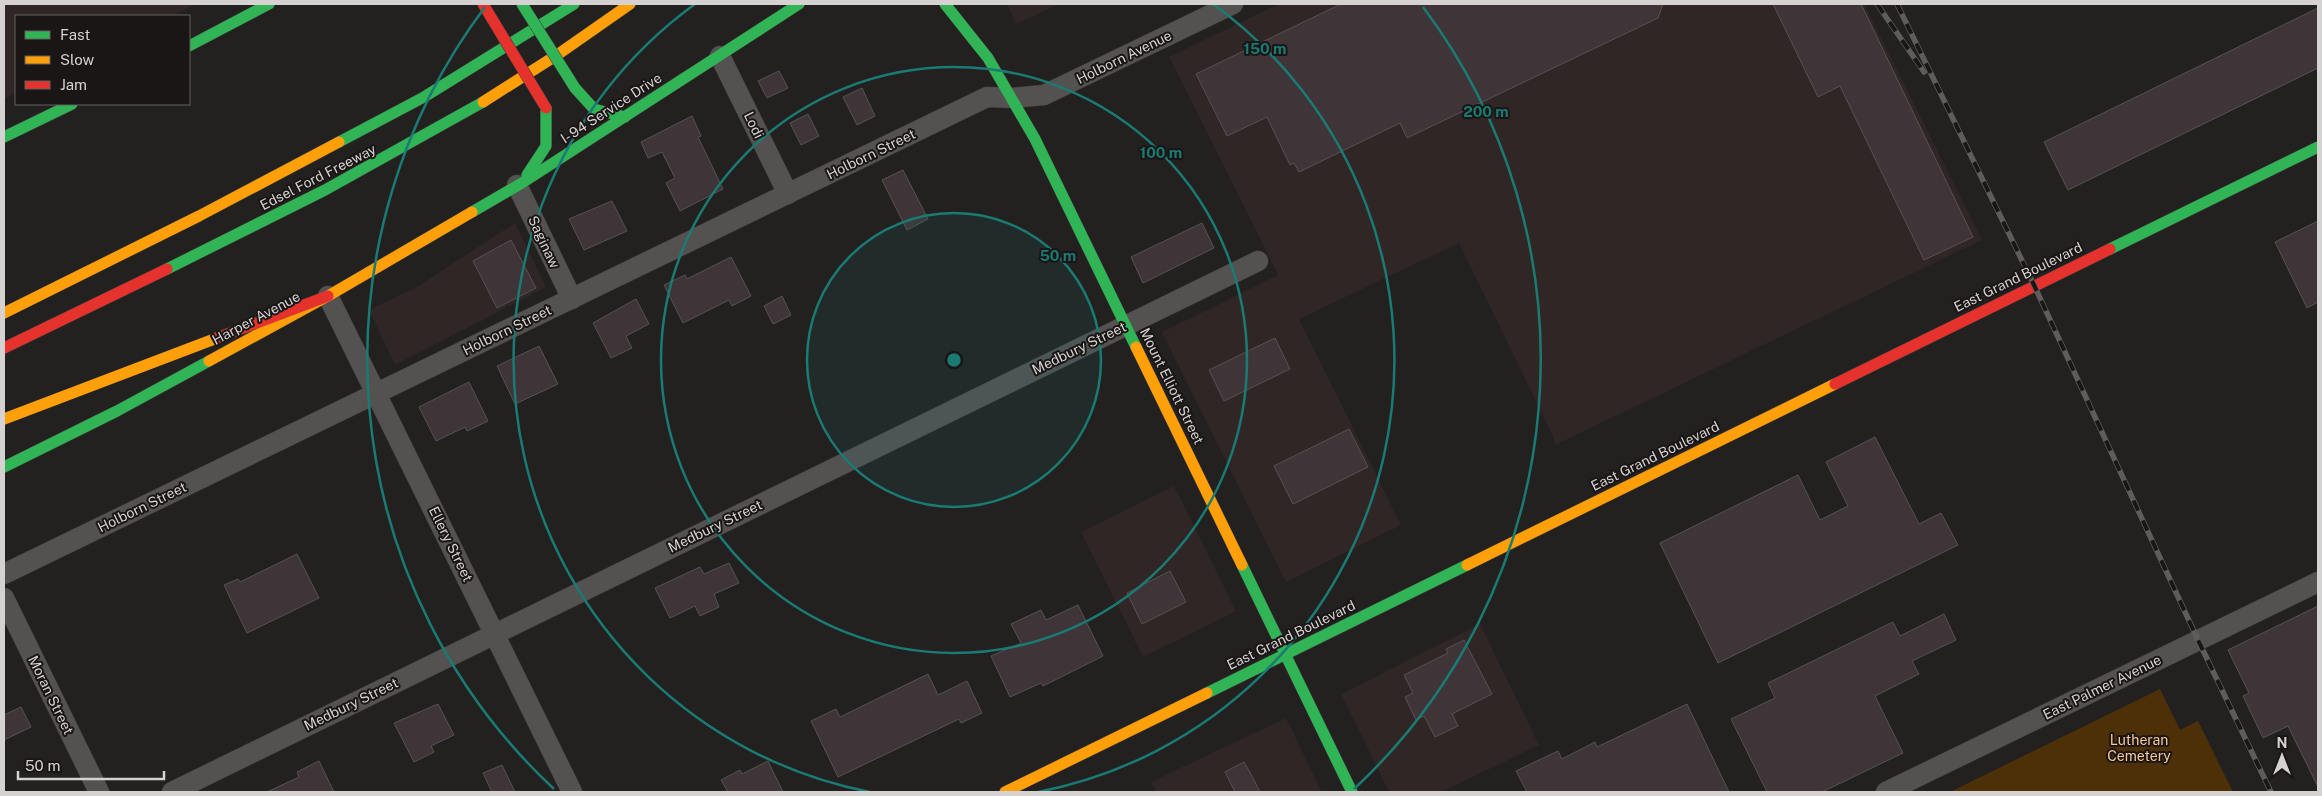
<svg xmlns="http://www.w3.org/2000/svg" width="2322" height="796" font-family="'Public Sans',sans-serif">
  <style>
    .built { fill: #302626 }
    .green { fill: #4d3008 }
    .building { fill: #3f3437; stroke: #555353 }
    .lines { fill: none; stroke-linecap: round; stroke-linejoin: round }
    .street-casing { stroke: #3c3a3a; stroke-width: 21 }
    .fast-casing { stroke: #3c3a3a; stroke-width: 12 }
    .slow-casing { stroke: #3c3a3a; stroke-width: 12 }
    .jam-casing { stroke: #3c3a3a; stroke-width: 12 }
    .street { stroke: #545251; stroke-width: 20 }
    .fast { stroke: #30b455; stroke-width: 11 }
    .slow { stroke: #ff9f0a; stroke-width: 11 }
    .jam { stroke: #e5322d; stroke-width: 11 }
    .rail-casing { stroke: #5f5c5c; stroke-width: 5.5 }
    .rail { stroke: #1b1616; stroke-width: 4; stroke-dasharray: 11; stroke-linecap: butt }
    .fast-bridge-casing { stroke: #3c3a3a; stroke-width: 12; stroke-linecap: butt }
    .jam-bridge-casing { stroke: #3c3a3a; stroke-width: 12; stroke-linecap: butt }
    .fast-bridge { stroke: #30b455; stroke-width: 11 }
    .jam-bridge { stroke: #e5322d; stroke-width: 11 }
    .ring { fill: none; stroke: #197b73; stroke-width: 2.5 }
    .labels { text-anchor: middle; stroke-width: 4; stroke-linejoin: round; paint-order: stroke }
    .street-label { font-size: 14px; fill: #d6d2d2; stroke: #1b1616 }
    .park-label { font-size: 14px; fill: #f7c795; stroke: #1b1616 }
    .centre { fill: #197b73; stroke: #1b1616; stroke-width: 2.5 }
    .ring-label { font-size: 15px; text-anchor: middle; font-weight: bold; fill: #197b73; stroke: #1b1616; stroke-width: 4; stroke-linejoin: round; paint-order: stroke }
  </style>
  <rect width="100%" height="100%" fill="#232020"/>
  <g class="built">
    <polygon points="4,4 197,4 172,16 16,16 16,93 4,99"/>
    <polygon points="1007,4 1059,4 1016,24"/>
    <polygon points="1279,4 1864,4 1982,240 1555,445 1554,438 1459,243 1299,319 1401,525 1286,582 1162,332 1278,275 1169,57"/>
    <polygon points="515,223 546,287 395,365 369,310 417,287"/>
    <polygon points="1174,486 1236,611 1143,657 1081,532"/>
    <polygon points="1480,624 1539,745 1441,792 1389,792 1341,694"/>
    <polygon points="1286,718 1322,792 1156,792 1151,782"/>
  </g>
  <polygon class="green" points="2160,689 2180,730 2198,721 2233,792 1950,792"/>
  <g class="building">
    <polygon points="1341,4 1663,4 1658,18 1407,138 1400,123 1299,172 1294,163 1290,165 1267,117 1227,136 1196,74"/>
    <polygon points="1773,4 1861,4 1973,237 1924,260 1840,86 1818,97"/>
    <polygon points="2318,8 2318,68 2068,190 2044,142"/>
    <polygon points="779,71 788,88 767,98 758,81"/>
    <polygon points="862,88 875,116 857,125 843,97"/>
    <polygon points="808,114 819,136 801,145 790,123"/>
    <polygon points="692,116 701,136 698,137 723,189 680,211 666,183 675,178 662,152 648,158 641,142"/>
    <polygon points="903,170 928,219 907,230 882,180"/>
    <polygon points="612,201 627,231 584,250 569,219"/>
    <polygon points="2318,221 2318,302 2307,308 2275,242"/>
    <polygon points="1202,223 1214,248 1143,283 1131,257"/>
    <polygon points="511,240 536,288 497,308 473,261"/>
    <polygon points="731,257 751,296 732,306 729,300 683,323 664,285 685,275 687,279"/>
    <polygon points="782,296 791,315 773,324 764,306"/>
    <polygon points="636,299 649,324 626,336 632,348 611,358 593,323"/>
    <polygon points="1275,338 1290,369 1224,401 1209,370"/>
    <polygon points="539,346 558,384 515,404 497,366"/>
    <polygon points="469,382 488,421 467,431 465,427 436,441 419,407"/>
    <polygon points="1349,429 1368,467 1293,504 1274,466"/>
    <polygon points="1875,437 1919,524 1941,513 1958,545 1718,663 1660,543 1798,475 1820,520 1848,506 1826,462"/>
    <polygon points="297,554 319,598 247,633 224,585 238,579 240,582"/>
    <polygon points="729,563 739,583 714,594 719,607 700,616 695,606 670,618 655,588 700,567 704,574"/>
    <polygon points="1170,571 1186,602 1142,624 1127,593"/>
    <polygon points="1078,605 1103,656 1043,686 1041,683 1010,697 991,656 1021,643 1011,624 1041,610 1046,620"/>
    <polygon points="2318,606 2318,787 2288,726 2263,738 2243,696 2249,693 2228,650"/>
    <polygon points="1944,614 1956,640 1912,661 1919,674 1875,696 1903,753 1822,792 1767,792 1731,719 1775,698 1768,683 1893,622 1900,636"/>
    <polygon points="1464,640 1492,694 1452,714 1458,726 1435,737 1424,716 1416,720 1405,697 1413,693 1404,675 1448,653 1446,649"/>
    <polygon points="928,674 938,695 967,681 982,713 961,723 959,719 838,777 811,721 836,709 840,717"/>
    <polygon points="438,704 454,735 431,746 434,752 414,762 394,723"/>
    <polygon points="1687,704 1729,792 1527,792 1516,771 1558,751 1562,759 1595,742 1597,747"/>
    <polygon points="21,707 31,727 4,740 4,715"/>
    <polygon points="319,761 334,792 267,792 299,777 297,772"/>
    <polygon points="768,761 783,792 728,792 721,780 740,770 742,774"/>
    <polygon points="1244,762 1253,778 1260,792 1235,792 1225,772"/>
    <polygon points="502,765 515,792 492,792 483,773"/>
  </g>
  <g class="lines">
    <defs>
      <g id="street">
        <polyline points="720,56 788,194"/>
        <polyline points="517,185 572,299"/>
        <polyline points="328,296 572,792"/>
        <polyline points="4,574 987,97 1012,98 1044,95 1233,4"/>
        <polyline points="4,598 99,792"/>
        <polyline points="172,792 1258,261"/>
        <polyline points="1886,792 2318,582"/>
      </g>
      <g id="fast">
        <polyline points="945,4 988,58 1035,139 1136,347"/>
        <polyline points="189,46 269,4"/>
        <polyline points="575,88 594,109 625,117"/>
        <polyline points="4,137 72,104"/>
        <polyline points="339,142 424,97 574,4"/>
        <polyline points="527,175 546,146 546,108"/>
        <polyline points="472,212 522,183 799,4"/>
        <polyline points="2110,249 2318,147"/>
        <polyline points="167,269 325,190 483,102"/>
        <polyline points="4,467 117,411 209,361"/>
        <polyline points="1242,565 1352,792"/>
        <polyline points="1207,693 1467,565"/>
      </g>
      <g id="slow">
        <polyline points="483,102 557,55 630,4"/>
        <polyline points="4,313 199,216 339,142"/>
        <polyline points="1136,347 1242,565"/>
        <polyline points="209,361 328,296 472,212"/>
        <polyline points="4,419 217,338"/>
        <polyline points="1467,565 1835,384"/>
        <polyline points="1005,792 1207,693"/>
      </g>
      <g id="jam">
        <polyline points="217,338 328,296"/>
        <polyline points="4,348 167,269"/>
        <polyline points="1835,384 2110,249"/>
      </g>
    </defs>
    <use href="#street" class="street-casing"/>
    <use href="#fast" class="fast-casing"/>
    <use href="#slow" class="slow-casing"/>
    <use href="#jam" class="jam-casing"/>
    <use href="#street" class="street"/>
    <use href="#fast" class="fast"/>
    <use href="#slow" class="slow"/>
    <use href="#jam" class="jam"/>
    <defs>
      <g id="rail">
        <polyline points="1877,4 1924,72"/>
        <polyline points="1897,4 2034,285 2198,640 2271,792"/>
      </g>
    </defs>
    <use href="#rail" class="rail-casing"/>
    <use href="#rail" class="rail"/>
    <defs>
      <polyline id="fast-bridge" points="522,4 575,88"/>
      <polyline id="jam-bridge" points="483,4 546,108"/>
    </defs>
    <use href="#fast-bridge" class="fast-bridge-casing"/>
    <use href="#jam-bridge" class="jam-bridge-casing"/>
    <use href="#fast-bridge" class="fast-bridge"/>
    <use href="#jam-bridge" class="jam-bridge"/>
  </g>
  <circle cx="954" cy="360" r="147" fill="#197b73" fill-opacity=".12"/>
  <g class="ring">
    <circle cx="954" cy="360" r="147"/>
    <circle cx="954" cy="360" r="293"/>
    <path d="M870 792A440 440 0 0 1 695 4M1213 4A440 440 0 0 1 1038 792"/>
    <path d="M554 789A587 587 0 0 1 485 7M1423 7A587 587 0 0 1 1354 789"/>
  </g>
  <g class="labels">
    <g class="street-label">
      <text transform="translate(1124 57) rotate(-26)" y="5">Holborn Avenue</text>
      <text transform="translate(611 108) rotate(-33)" y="5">I- 94 Service Drive</text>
      <text transform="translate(754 125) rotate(64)" y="5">Lodi</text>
      <text transform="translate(871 154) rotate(-26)" y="5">Holborn Street</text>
      <text transform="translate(318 177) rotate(-27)" y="5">Edsel Ford Freeway</text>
      <text transform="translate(544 242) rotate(65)" y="5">Saginaw</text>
      <text transform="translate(2018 277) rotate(-26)" y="5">East Grand Boulevard</text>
      <text transform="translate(256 318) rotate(-28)" y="5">Harper Avenue</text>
      <text transform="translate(507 330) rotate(-26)" y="5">Holborn Street</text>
      <text transform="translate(1079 348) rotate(-26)" y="5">Medbury Street</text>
      <text transform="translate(1172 386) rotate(64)" y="5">Mount Elliott Street</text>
      <text transform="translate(1655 456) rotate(-26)" y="5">East Grand Boulevard</text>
      <text transform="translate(142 507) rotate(-26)" y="5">Holborn Street</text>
      <text transform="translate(715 526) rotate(-26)" y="5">Medbury Street</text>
      <text transform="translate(451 544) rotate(64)" y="5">Ellery Street</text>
      <text transform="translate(1291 635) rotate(-26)" y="5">East Grand Boulevard</text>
      <text transform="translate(2102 687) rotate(-26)" y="5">East Palmer Avenue</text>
      <text transform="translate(51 695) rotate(64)" y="5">Moran Street</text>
      <text transform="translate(351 704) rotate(-26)" y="5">Medbury Street</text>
    </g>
    <g class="park-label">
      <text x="2139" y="745">Lutheran<tspan x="2139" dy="16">Cemetery</tspan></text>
    </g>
  </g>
  <circle cx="954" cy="360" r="8" class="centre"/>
  <g class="ring-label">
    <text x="1265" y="54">150 m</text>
    <text x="1486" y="117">200 m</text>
    <text x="1161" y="158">100 m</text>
    <text x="1058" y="261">50 m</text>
  </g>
  <rect width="2322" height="796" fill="none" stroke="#d6d2d2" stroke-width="10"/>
  <rect x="15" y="15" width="175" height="90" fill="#1b1616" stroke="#666161"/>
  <rect x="25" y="31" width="25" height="8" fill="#30b455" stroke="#666161"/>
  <text x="60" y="40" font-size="15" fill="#d6d2d2">Fast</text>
  <rect x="25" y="56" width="25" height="8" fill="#ff9f0a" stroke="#666161"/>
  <text x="60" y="65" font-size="15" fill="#d6d2d2">Slow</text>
  <rect x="25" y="81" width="25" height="8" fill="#e5322d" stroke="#666161"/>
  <text x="60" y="90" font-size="15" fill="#d6d2d2">Jam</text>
  <g transform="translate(2282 756)" stroke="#1b1616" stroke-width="4" paint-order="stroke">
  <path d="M0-4L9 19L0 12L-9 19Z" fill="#d6d2d2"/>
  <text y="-8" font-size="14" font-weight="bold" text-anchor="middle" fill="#d6d2d2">N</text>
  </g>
  <path d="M18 771v8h146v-8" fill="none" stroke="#d6d2d2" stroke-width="2.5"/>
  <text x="25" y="771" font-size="15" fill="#d6d2d2" stroke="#1b1616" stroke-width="4" paint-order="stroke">50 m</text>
</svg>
